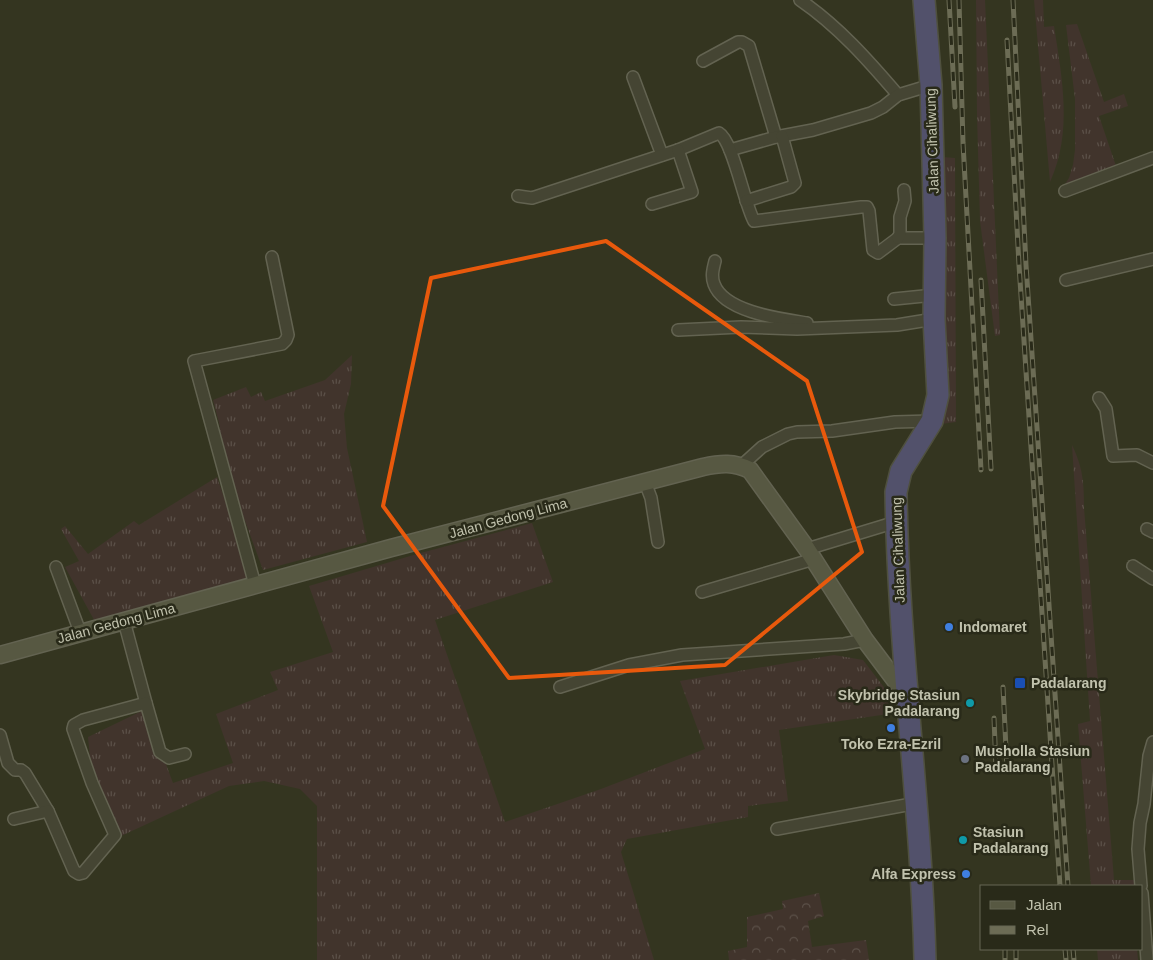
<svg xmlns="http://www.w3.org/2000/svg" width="1153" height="960" font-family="Arial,sans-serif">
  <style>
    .grass { fill: url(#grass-tufts) }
    .forest { fill: url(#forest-crowns) }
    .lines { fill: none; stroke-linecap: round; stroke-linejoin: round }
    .street-casing { stroke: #636351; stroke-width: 14 }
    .secondary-casing { stroke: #636351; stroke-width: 19 }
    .highway-casing { stroke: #4f503e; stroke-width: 24 }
    .street { stroke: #454533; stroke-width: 11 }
    .secondary { stroke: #575842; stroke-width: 16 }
    .highway { stroke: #52516b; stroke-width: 21 }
    .rail-casing { stroke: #6c6c55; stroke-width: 5 }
    .rail { stroke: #292a19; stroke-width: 3; stroke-dasharray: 9; stroke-linecap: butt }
    .marked { fill: none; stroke: #e8590c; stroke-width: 4; stroke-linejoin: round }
    .shop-dot { fill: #3f7fe0; stroke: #292a19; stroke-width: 2 }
    .transit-dot { fill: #1a4fb4; stroke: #292a19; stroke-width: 2 }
    .culture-dot { fill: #0f9aa8; stroke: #292a19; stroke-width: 2 }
    .worship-dot { fill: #6b7280; stroke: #292a19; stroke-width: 2 }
    .labels { text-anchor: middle; stroke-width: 5; stroke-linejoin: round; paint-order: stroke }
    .street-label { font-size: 14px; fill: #c1c2ad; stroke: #292a19 }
    .poi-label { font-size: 14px; font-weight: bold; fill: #c1c2ad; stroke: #292a19; text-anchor: start }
  </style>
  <defs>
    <pattern id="grass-tufts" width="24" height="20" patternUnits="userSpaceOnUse" patternTransform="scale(1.25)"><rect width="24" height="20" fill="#41342c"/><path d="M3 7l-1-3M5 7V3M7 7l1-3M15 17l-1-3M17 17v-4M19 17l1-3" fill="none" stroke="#5b5048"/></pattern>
    <pattern id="forest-crowns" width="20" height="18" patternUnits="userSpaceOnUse" patternTransform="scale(1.25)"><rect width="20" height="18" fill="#41342c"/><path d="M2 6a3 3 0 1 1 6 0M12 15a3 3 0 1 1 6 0" fill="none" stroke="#5b5048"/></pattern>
  </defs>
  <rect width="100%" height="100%" fill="#343520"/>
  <g class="grass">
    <polygon points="976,0 985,0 1000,335 995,336 980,221 977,115"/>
    <path d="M 1034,0 L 1043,0 L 1044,27 L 1054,26 C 1062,78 1073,132 1050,182 Z"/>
    <polygon points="1077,24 1104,102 1124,94 1128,106 1099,116 1116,166 1061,190 1069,178 1073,165 1075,150 1075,99 1066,25"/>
    <polygon points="942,157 955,158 956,422 941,424"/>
    <polygon points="352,355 351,384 344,414 347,448 367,542 263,570 219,450 220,427 213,400 246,387 251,397 261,392 265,401 325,380"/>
    <path d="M 1072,445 C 1083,468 1084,483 1084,508 L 1114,880 L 1135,880 L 1135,886 L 1091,886 L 1078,724 L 1090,721 Z"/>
    <polygon points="217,477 246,561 246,582 98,627 65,567 79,561 61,529 65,526 88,554 134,521 139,525"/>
    <polygon points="532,523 553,582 435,620 505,822 601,789 705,749 680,681 834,655 863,660 893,699 895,713 779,730 788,801 748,806 748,817 627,839 621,852 654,960 317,960 317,806 300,789 264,781 229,786 121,836 91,768 88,737 148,708 152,727 173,783 233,763 216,714 278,690 270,672 333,652 309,586 417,554"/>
    <polygon points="1097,949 1137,949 1138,960 1098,960"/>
  </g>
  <polygon class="forest" points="819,893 824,916 808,921 812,947 866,940 869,960 729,960 728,951 747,947 747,917 783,909 782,901"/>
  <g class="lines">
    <defs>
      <g id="street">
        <path d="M 800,0 C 838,26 868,60 898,95"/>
        <polyline points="703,61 738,42 742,42 749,46 776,137"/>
        <polyline points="633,77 662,155"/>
        <polyline points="730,150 776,137 813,130 871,113 883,107 898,95 931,85"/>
        <polyline points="1065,191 1153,158"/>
        <path d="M 518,196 L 532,198 L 678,150 L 719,133 C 733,141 744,203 754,221 L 861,207 L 867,207 L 869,211 L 873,250 L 878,253 L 898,238 L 935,238"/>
        <polyline points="746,201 791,187 795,183 782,136"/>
        <polyline points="652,204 692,192 678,150"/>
        <polyline points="898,238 900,234 900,217 905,201 904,190"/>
        <path d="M 715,261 C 713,269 711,276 714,284 C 724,312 781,319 807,323"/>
        <polyline points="1066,280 1153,259"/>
        <polyline points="894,299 934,295"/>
        <polyline points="678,330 741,327 797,329 897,325 934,319"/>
        <polyline points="1099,398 1106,409 1113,456 1137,455 1153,463"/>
        <polyline points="741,466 762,447 788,434 797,432 832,431 895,422 932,421"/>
        <polyline points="645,482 651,498 658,542"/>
        <polyline points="1147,529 1153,532"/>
        <polyline points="807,549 896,522"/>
        <polyline points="1133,566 1153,579"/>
        <polyline points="56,567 80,632"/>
        <polyline points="255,585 194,361 282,344 286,340 288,335 272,257"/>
        <polyline points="702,592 814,559"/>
        <polyline points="124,621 146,703"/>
        <polyline points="560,687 629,665 682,655 844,644 865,640"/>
        <polyline points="0,735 8,763 15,770 21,770 25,773 48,811"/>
        <polyline points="14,819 48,811 74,871 79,874 83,873 115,835 92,783 73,729 74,725 83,720 146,703 160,752 169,758 185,754"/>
        <polyline points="777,829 917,803"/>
        <polyline points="1141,886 1138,849 1140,823 1144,804 1149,756 1153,742"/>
        <polyline points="1142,893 1147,960"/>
      </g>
      <path id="secondary" d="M 0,655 L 391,548 L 703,467 C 721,463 734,462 750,470 L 807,549 L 865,640 L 907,696"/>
      <path id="highway" d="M 924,0 L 931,85 L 935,238 L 934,319 L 938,395 L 932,421 L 901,471 L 896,492 C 898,648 921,803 925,960"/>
    </defs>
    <use href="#street" class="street-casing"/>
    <use href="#secondary" class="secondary-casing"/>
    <use href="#highway" class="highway-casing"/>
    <use href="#street" class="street"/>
    <use href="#secondary" class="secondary"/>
    <use href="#highway" class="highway"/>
    <defs>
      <g id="rail">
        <polyline points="949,0 955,107"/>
        <polyline points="959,0 963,143 981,470"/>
        <polyline points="1013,0 1026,265 1068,886"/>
        <polyline points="1007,40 1019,265 1060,886"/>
        <polyline points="981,280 991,469"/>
        <polyline points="1003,687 1007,769"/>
        <polyline points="994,718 996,769"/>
        <polyline points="1005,949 1005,960"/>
        <polyline points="1016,949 1016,960"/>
        <polyline points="1065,949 1066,960"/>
        <polyline points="1073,949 1074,960"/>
      </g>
    </defs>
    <use href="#rail" class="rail-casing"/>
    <use href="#rail" class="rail"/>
  </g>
  <path class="marked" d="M 606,241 L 807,381 L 862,552 L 725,665 L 509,678 L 383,506 L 431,278 Z"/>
  <g class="shop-dot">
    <circle cx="949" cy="627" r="5"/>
    <circle cx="891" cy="728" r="5"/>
    <circle cx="966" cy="874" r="5"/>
  </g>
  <rect class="transit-dot" x="1014" y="677" width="12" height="12" rx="2.5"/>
  <g class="culture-dot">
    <circle cx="970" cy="703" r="5"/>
    <circle cx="963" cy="840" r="5"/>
  </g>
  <circle class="worship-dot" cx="965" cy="759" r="5"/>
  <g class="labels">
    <g class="street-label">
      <text transform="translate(932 141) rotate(-92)" y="5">Jalan Cihaliwung</text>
      <text transform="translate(508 518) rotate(-15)" y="5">Jalan Gedong Lima</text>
      <text transform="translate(898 550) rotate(-92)" y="5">Jalan Cihaliwung</text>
      <text transform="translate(116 623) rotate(-15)" y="5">Jalan Gedong Lima</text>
    </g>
    <g class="poi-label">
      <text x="959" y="632">Indomaret</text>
      <text x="1031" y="688">Padalarang</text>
      <text x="960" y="700" text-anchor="end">Skybridge Stasiun<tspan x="960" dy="16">Padalarang</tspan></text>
      <text x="891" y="749" text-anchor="middle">Toko Ezra-Ezril</text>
      <text x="975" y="756">Musholla Stasiun<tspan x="975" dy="16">Padalarang</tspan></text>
      <text x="973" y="837">Stasiun<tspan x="973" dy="16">Padalarang</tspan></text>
      <text x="956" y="879" text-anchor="end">Alfa Express</text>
    </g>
  </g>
  <rect x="980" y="885" width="162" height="65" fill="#292a19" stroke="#666754"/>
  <rect x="990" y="901" width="25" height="8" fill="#575842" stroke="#666754"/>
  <text x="1026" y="910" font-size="15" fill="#c1c2ad">Jalan</text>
  <rect x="990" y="926" width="25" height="8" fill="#6c6c55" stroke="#666754"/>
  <text x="1026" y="935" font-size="15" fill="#c1c2ad">Rel</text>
</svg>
